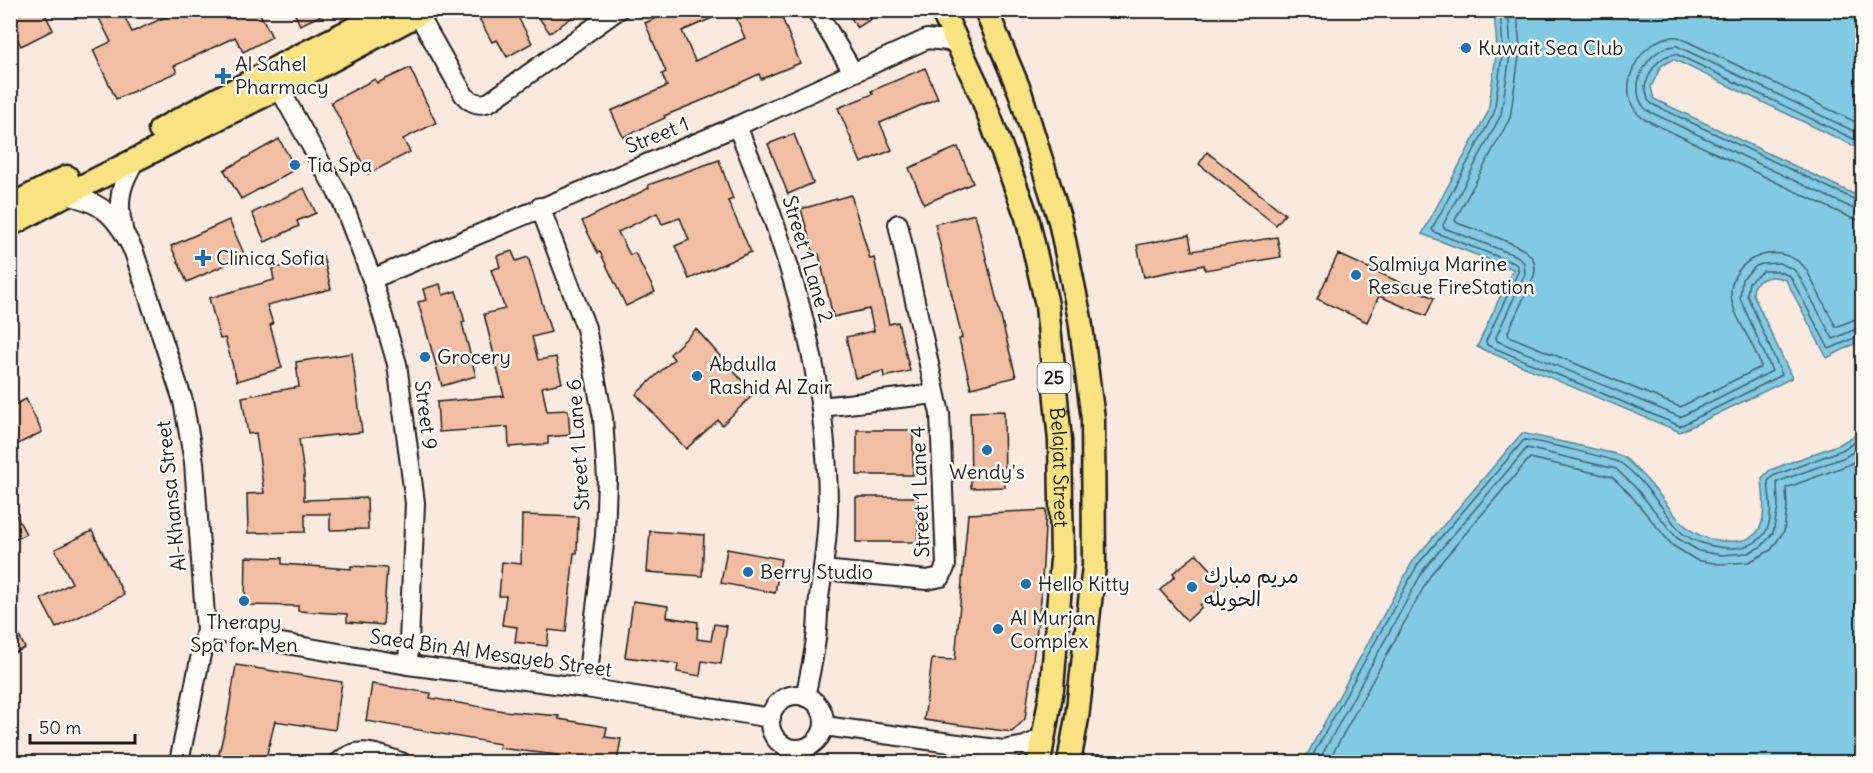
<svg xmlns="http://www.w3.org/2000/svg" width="1873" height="773" font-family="Delius,'Playpen Sans Arabic',sans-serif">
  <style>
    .water { fill: #82c9e3; stroke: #598493; stroke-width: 1.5 }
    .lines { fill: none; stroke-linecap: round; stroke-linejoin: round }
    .shore { stroke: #45616c; stroke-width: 1.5 }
    .building { fill: #f2bea3; stroke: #1c1c1c; stroke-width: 1.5 }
    .minor-casing { stroke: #1c1c1c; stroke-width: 22 }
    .major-casing { stroke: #1c1c1c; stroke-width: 27 }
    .minor { stroke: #fdfcf7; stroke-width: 18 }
    .major { stroke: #f8e281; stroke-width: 22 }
    .poi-dot { fill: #1f6fb2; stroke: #fdfcf7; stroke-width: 2 }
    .labels { text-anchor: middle; stroke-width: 5; stroke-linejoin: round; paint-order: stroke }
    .shield { fill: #fdfcf7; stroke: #605f5e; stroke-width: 1.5 }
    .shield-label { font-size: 18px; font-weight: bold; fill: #1c1c1c }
    .poi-label { font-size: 20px; fill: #1c1c1c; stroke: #fdfcf7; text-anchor: start }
    .street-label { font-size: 20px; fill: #1c1c1c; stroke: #fdfcf7 }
  </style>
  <rect width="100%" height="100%" fill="#fae9de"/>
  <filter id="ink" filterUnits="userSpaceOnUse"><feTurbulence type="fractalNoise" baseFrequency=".0167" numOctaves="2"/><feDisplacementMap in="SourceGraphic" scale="12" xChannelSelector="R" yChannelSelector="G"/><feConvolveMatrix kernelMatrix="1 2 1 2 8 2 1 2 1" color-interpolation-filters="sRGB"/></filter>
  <g filter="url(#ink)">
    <g class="water">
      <path d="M 1494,11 L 1862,11 L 1862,150 L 1673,59 L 1661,66 L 1651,87 L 1654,99 L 1862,198 L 1862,340 L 1827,358 L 1786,280 C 1772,275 1765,276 1754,285 L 1753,294 L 1792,378 L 1680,432 L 1477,347 L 1513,269 L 1422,234 L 1488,112 L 1497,48 Z"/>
      <path d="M 1862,431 L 1862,762 L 1303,762 L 1413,561 L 1522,433 C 1545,438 1567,443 1590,448 C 1600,451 1612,452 1621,456 C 1627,458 1633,466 1638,471 C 1675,505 1678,544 1737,541 C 1772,539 1763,501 1762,478 L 1770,470 L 1840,444 Z"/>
    </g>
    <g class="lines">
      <g class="shore">
        <polyline points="1500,10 1503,49 1494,113 1432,229 1434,232 1514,263 1518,266 1518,272 1486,341 1487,345 1680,426 1782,375 1747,295 1749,282 1763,271 1777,271 1790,276 1829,349 1862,335"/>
        <polyline points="1508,10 1511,49 1501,115 1443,225 1444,228 1517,256 1524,263 1525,274 1496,337 1497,341 1680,417 1772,371 1740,298 1742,279 1756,266 1762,264 1779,263 1793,269 1798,274 1833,339 1856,329 1862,328"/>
        <path d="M 1517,10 L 1520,50 L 1510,118 L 1455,220 L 1457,223 C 1473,229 1519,243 1529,254 C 1535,260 1536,268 1534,276 L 1508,332 L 1509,336 L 1680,407 L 1761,367 C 1756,345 1731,315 1731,294 C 1730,256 1783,239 1806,269 L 1836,327 L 1853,320 L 1862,319"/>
        <path d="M 1862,125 L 1678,37 C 1640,33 1609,95 1644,119 L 1851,218 L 1862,220"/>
        <path d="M 1862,135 L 1677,46 C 1648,45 1623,91 1648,111 L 1854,209 L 1862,211"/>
        <path d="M 1862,143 L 1676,54 C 1658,55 1650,71 1645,86 L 1648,100 L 1652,104 L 1862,203"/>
        <path d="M 1309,762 L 1418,564 L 1524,440 C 1534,440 1616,459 1622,464 C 1640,477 1654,498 1668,515 C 1672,521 1677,528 1682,533 C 1703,549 1756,559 1768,527 C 1773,513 1769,496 1768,481 L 1773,476 L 1842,450 L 1862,438"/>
        <polyline points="1318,762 1424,569 1527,448 1616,469 1634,486 1677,538 1699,551 1721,555 1748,553 1762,546 1773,533 1778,507 1777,482 1845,457 1862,446"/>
        <polyline points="1328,762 1431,574 1530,458 1612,477 1628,492 1672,545 1696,560 1719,564 1749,562 1771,550 1784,531 1787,508 1786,488 1848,465 1862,457"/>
      </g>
    </g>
    <g class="building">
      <polygon points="10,10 43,10 53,30 21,46 10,25"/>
      <polygon points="95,10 121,10 132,32 168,16 165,10 258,10 272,37 243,52 235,37 174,66 177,72 116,99 93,50 111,42"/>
      <polygon points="293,10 333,10 300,25"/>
      <polygon points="492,10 514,10 532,43 507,57 497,40 492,42 479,18"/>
      <polygon points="533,10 582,10 550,33"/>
      <polygon points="674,10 731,10 682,31 695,61 745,38 733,10 779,10 800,63 761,79 759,74 708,98 664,116 665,118 623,137 611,111 667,86 662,74 666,72 645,23"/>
      <polygon points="847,10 885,10 857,28"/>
      <polygon points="410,68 436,123 403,139 410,152 368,174 331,102 375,79 377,83"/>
      <polygon points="925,68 938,98 880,123 892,150 861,163 838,108 873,94 871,91"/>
      <polygon points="794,134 813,183 788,194 768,144"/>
      <polygon points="279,139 296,169 241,199 224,170"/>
      <polygon points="958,147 973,183 924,204 909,168"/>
      <polygon points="1207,152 1285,214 1276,225 1199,164"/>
      <polygon points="719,160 733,199 728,201 751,252 689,279 675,246 689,240 680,218 662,224 657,213 618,232 630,255 635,253 655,292 626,306 600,252 598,253 582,221 649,188 648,185"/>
      <polygon points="304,188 316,213 297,221 299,226 265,242 252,213"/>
      <polygon points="851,195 870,259 874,258 889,324 898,322 910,371 884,377 883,371 855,378 846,337 874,331 869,309 833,317 819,254 814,255 801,209"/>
      <polygon points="975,214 1016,377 971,388 959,339 962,338 935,224"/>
      <polygon points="229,220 245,256 187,282 171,246"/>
      <polygon points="1189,235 1192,251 1277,237 1281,257 1205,270 1204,265 1144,277 1137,245"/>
      <polygon points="512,251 516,261 528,257 551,332 532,337 538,360 556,357 562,383 542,387 547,411 568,410 570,435 548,437 548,444 509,447 508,427 439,432 437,402 504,396 484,314 505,309 491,270 500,267 497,256"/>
      <polygon points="1338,254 1434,298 1426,316 1379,296 1367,322 1317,299"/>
      <polygon points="323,256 331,289 267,305 273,324 270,325 282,368 237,381 225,338 220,339 209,298 274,280 272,269"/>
      <polygon points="440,284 443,295 456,291 465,322 462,323 476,376 442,386 418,302 426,300 423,289"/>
      <polygon points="696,329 754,394 722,425 718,420 686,449 636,394 674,359 670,354"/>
      <polygon points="352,353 362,432 299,439 304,474 304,500 367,498 368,529 330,530 330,514 305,514 305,532 248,533 247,494 264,493 256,433 248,434 242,397 299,387 296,362"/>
      <polygon points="26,399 42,432 10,448 10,407"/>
      <polygon points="1004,411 1005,487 971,488 970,412"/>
      <rect x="857" y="430" width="56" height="45"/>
      <rect x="856" y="497" width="62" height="45"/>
      <polygon points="10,504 26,534 10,542"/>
      <polygon points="1046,510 1041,599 1025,719 1012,732 924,720 932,659 955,660 968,514"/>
      <polygon points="522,515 578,517 577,553 574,553 566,632 549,630 547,646 515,642 517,627 502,625 506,596 499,596 502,562 521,564"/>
      <polygon points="92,531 124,595 56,628 41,599 72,583 55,549"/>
      <polygon points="650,531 704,535 702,576 647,572"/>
      <polygon points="727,549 781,559 775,593 721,583"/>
      <polygon points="1197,554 1224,584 1200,605 1202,607 1187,621 1160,590 1175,576 1173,573"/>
      <polygon points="246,557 282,558 282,564 351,569 351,566 387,568 383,625 347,622 347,614 298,611 298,606 245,605"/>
      <polygon points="633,601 668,606 667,617 698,622 697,639 711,641 714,624 727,626 721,664 702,661 700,676 677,672 678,664 625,657"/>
      <polygon points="10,618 25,648 10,655"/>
      <polygon points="236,665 342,682 335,730 275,721 265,762 217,762 228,715"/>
      <polygon points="372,684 431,693 430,698 504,711 559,716 559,719 607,727 605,737 621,739 617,762 594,762 557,757 557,755 499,748 500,744 366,721"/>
    </g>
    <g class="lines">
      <defs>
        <g id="minor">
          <polyline points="816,10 853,72"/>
          <path d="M 418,14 L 464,95 C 472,104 481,106 491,101 L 618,10"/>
          <polyline points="279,88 342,201 372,279 397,364 415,503 408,665"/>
          <path d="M 737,126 C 788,247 828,374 828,507 C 828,537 823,568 819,598 C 818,608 818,619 817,630 C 815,652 810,674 805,697"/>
          <path d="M 65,195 C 103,201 118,218 134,252 L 183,401 L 194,462 L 206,630 L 179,762"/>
          <polyline points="540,207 586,328 603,418 607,479 605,536 586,688"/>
          <path d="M 123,228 C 116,200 121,183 136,159"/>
          <polyline points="372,279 737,126 927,39 958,42"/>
          <polyline points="821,407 935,394"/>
          <polyline points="823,570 927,580 941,577 946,565 940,414 898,224"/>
          <polyline points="206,630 408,665 586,688 771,718"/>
          <circle cx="797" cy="722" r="27"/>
          <polyline points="824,726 1003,750 1025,746 1045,737"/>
          <path d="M 339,762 C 358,744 379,755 401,762"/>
        </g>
        <g id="major">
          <path id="s1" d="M 942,10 L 981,94 L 1027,217 L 1047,305 L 1060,441 L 1062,559 L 1052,689 L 1039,762"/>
          <polyline points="986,10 1020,92 1060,221 1080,319 1093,419 1094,566 1077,718 1069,762"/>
          <polyline points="160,130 289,61 391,10"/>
          <polyline points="10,206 67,177"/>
          <polyline points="10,225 65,195 279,88 426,10"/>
        </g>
      </defs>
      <use href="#minor" class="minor-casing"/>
      <use href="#major" class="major-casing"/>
      <use href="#minor" class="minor"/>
      <use href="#major" class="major"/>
    </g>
  </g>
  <g class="poi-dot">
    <circle cx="1466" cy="48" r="6"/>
    <path d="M220 67h6v6h6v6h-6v6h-6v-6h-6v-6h6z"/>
    <circle cx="295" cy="165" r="6"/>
    <path d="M200 249h6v6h6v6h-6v6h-6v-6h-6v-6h6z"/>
    <circle cx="1356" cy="275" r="6"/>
    <circle cx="425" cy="357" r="6"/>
    <circle cx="697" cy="376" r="6"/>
    <circle cx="987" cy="450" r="6"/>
    <circle cx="748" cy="572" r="6"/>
    <circle cx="1026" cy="584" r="6"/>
    <circle cx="1192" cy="587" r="6"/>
    <circle cx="244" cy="601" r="6"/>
    <circle cx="998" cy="629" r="6"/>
  </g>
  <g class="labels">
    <rect class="shield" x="1037.5" y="363" width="33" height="30" rx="4.5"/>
    <g class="shield-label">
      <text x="1054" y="384">25</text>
    </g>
    <g class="poi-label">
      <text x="1478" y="55">Kuwait Sea Club</text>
      <text x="235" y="71">Al Sahel<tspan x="235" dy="23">Pharmacy</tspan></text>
      <text x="307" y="172">Tia Spa</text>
      <text x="216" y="265">Clinica Sofia</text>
      <text x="1368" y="271">Salmiya Marine<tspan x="1368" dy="23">Rescue FireStation</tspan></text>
      <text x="437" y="364">Grocery</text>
      <text x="709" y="371">Abdulla<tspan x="709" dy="23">Rashid Al Zair</tspan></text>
      <text x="987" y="479" text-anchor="middle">Wendy's</text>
      <text x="760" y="579">Berry Studio</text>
      <text x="1204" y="583">مريم مبارك<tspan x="1204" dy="23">الحويله</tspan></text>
      <text x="1038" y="591">Hello Kitty</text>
      <text x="1010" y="625">Al Murjan<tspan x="1010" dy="23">Complex</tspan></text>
      <text x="244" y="629" text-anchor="middle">Therapy<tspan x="244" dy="23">Spa for Men</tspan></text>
    </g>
    <g class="street-label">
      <text transform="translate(657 135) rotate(-22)" y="7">Street 1</text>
      <text transform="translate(808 259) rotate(73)" y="7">Street 1 Lane 2</text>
      <text transform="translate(426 415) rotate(83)" y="7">Street 9</text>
      <text transform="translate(578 445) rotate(-94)" y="7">Street 1 Lane 6</text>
      <text dy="7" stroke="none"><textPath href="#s1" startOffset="477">Belajat Street</textPath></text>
      <text transform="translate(920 492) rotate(-92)" y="7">Street 1 Lane 4</text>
      <text transform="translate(171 496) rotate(-96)" y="7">Al-Khansa Street</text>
      <text transform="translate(491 653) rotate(8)" y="7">Saed Bin Al Mesayeb Street</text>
    </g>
  </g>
  <rect width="1873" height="773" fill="none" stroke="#fdfcf7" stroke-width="36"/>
  <rect x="18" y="18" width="1837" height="737" fill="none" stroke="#1c1c1c" stroke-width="2" filter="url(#ink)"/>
  <path d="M30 734v9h105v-9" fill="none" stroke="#1c1c1c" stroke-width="3"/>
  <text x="39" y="734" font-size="18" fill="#1c1c1c" stroke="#fdfcf7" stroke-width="4.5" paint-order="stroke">50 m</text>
</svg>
